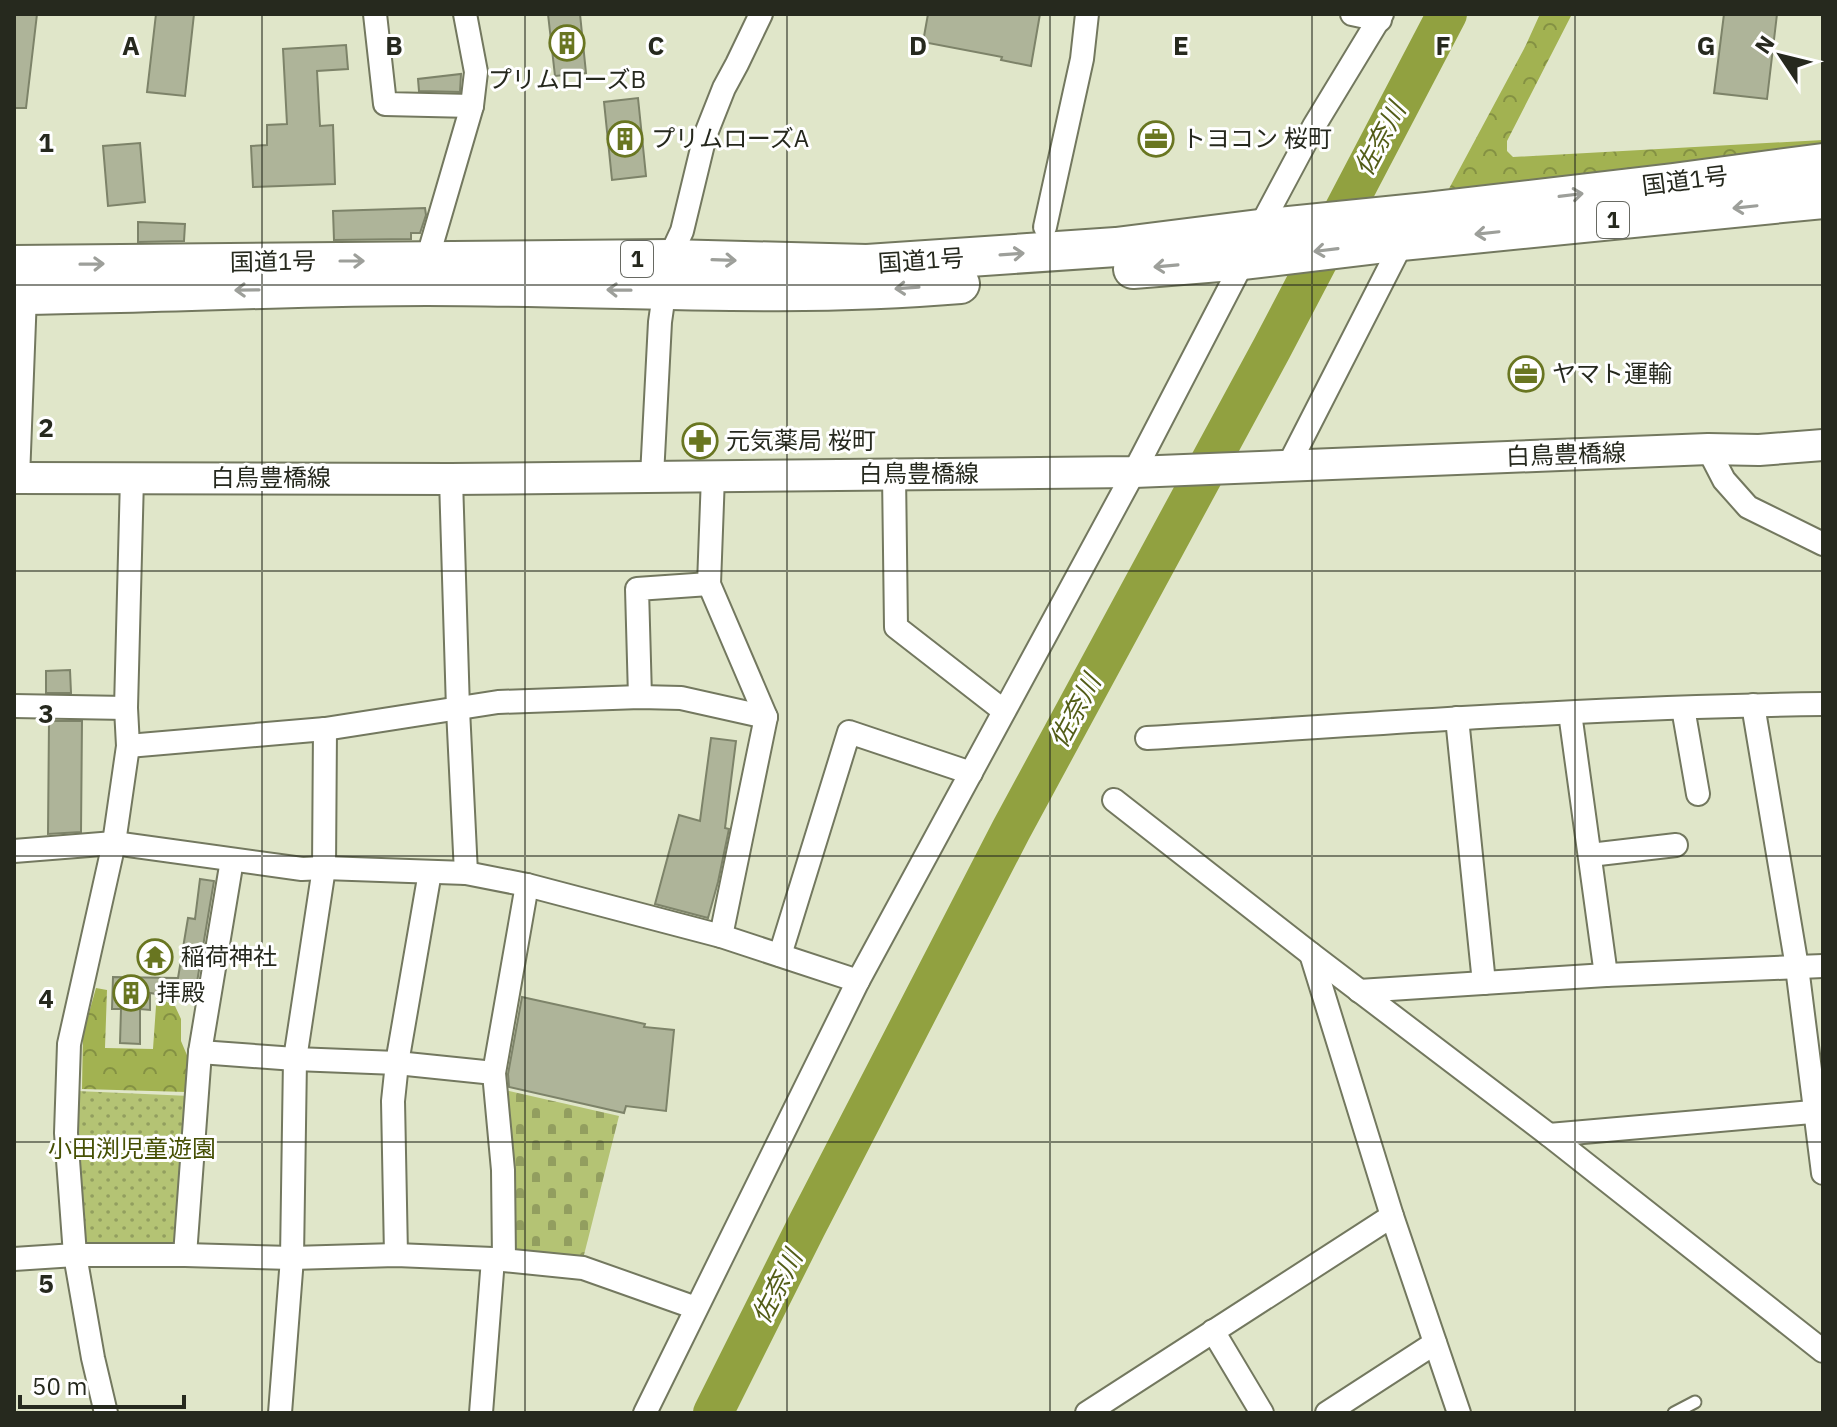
<svg xmlns="http://www.w3.org/2000/svg" width="1837" height="1427" font-family="'IBM Plex Sans','Noto Sans JP',sans-serif">
  <style>
    .forest { fill: url(#forest-crowns) }
    .cemetery { fill: url(#cemetery-stones) }
    .park { fill: url(#park-dots) }
    .lines { fill: none; stroke-linecap: round; stroke-linejoin: round }
    .river { stroke: #91a140; stroke-width: 40 }
    .building { fill: #aeb499; stroke: #7d8369; stroke-width: 2 }
    .lane-casing { stroke: #73785f; stroke-width: 15 }
    .street-casing { stroke: #73785f; stroke-width: 26 }
    .secondary-casing { stroke: #73785f; stroke-width: 34 }
    .highway-casing { stroke: #73785f; stroke-width: 42 }
    .lane { stroke: #fff; stroke-width: 11 }
    .street { stroke: #fff; stroke-width: 22 }
    .secondary { stroke: #fff; stroke-width: 30 }
    .highway { stroke: #fff; stroke-width: 38 }
    .oneway { stroke: #9d9f9a }
    .grid { fill: none; stroke: #26291e; stroke-width: 2; stroke-opacity: 0.55 }
    .labels { text-anchor: middle; stroke-width: 6; stroke-linejoin: round; paint-order: stroke }
    .shield { fill: #fff; stroke: #676962; stroke-width: 2 }
    .shield-label { font-size: 22px; font-weight: bold; fill: #26291e }
    .poi-label { font-size: 24px; fill: #26291e; stroke: #fff; text-anchor: start }
    .street-label { font-size: 24px; fill: #26291e; stroke: #fff }
    .park-label { font-size: 24px; fill: #465004; stroke: #fff }
    .water-label { font-size: 26px; font-style: italic; fill: #535d18; stroke: #fff }
    .grid-label { font-size: 26px; text-anchor: middle; font-weight: bold; fill: #26291e; stroke: #fff; stroke-width: 6; stroke-linejoin: round; paint-order: stroke }
  </style>
  <defs>
    <pattern id="forest-crowns" width="20" height="18" patternUnits="userSpaceOnUse" patternTransform="scale(2)"><rect width="20" height="18" fill="#a2b251"/><path d="M2 6a3 3 0 1 1 6 0M12 15a3 3 0 1 1 6 0" fill="none" stroke="#849143"/></pattern>
    <pattern id="cemetery-stones" width="16" height="16" patternUnits="userSpaceOnUse" patternTransform="scale(2)"><rect width="16" height="16" fill="#b4c374"/><path d="M2 7V4a2 2 0 0 1 4 0v3zM10 15v-3a2 2 0 0 1 4 0v3z" fill="#929e5f"/></pattern>
    <pattern id="park-dots" width="8" height="8" patternUnits="userSpaceOnUse" patternTransform="scale(2)"><rect width="8" height="8" fill="#b4c374"/><path d="M2 2h.1M6 6h.1" fill="none" stroke="#929e5f" stroke-width="1.8" stroke-linecap="round"/></pattern>
  </defs>
  <rect width="100%" height="100%" fill="#e0e6c9"/>
  <g class="forest">
    <polygon points="1540,14 1572,14 1507,141 1507,151 1513,157 1823,140 1823,152 1444,198 1525,47"/>
    <polygon points="96,988 107,990 105,1048 153,1049 156,1006 161,999 175,1006 181,1019 181,1041 189,1060 186,1092 82,1089 83,1034"/>
  </g>
  <polygon class="cemetery" points="500,1089 619,1116 583,1259 513,1254"/>
  <polygon class="park" points="77,1091 190,1096 181,1249 86,1249 78,1139"/>
  <g class="lines">
    <polyline class="river" points="713,1413 806,1227 1011,830 1272,348 1447,14"/>
  </g>
  <g class="building">
    <polygon points="14,14 37,14 26,108 14,108"/>
    <polygon points="156,14 194,14 185,96 147,92"/>
    <polygon points="548,14 580,14 586,73 555,76"/>
    <polygon points="928,14 1040,14 1031,66 1001,60 1002,57 923,42"/>
    <polygon points="1724,14 1777,14 1767,99 1714,93"/>
    <polygon points="346,45 348,69 317,71 320,126 333,125 335,184 253,187 251,146 267,145 267,125 287,124 283,49"/>
    <polygon points="461,74 460,92 419,91 418,79"/>
    <polygon points="638,98 646,176 612,180 604,102"/>
    <polygon points="140,143 145,202 108,206 103,146"/>
    <polygon points="425,208 426,215 420,233 411,233 411,239 334,240 333,211"/>
    <polygon points="138,222 185,224 184,241 138,242"/>
    <polygon points="70,670 71,693 46,693 46,671"/>
    <polygon points="49,721 82,721 81,832 48,834"/>
    <polygon points="711,738 736,741 725,828 729,829 718,882 708,918 655,904 679,815 700,821"/>
    <polygon points="200,879 214,881 194,1000 150,993 150,1010 140,1009 140,1044 120,1043 121,1009 112,1009 113,977 178,978 188,918 195,919"/>
    <polygon points="522,997 645,1024 644,1027 674,1030 666,1111 626,1106 624,1113 509,1087 508,1074"/>
  </g>
  <g class="lines">
    <defs>
      <polyline id="lane" points="1674,1413 1695,1402"/>
      <g id="street">
        <polyline points="375,14 385,104 472,106"/>
        <polyline points="1352,14 1380,20"/>
        <polyline points="1045,227 1082,59 1087,14"/>
        <polyline points="1259,229 1314,126 1382,14"/>
        <polyline points="427,260 472,106 476,72 465,14"/>
        <polyline points="1708,449 1724,480 1748,507 1823,544"/>
        <polyline points="1288,466 1403,241"/>
        <polyline points="894,474 896,627 1004,711"/>
        <polyline points="652,476 660,322 669,259 682,231 705,136 724,88 737,64 761,14"/>
        <polyline points="713,476 709,584 766,717 721,936"/>
        <polyline points="18,478 25,295"/>
        <polyline points="451,479 458,709 466,873"/>
        <polyline points="640,697 637,589 709,584"/>
        <polyline points="1753,705 1797,967 1823,1173"/>
        <polyline points="14,706 126,708"/>
        <polyline points="1683,708 1698,794"/>
        <polyline points="1570,713 1606,975"/>
        <polyline points="1457,718 1484,983"/>
        <path d="M 1147,738 C 1372,724 1597,707 1823,704"/>
        <polyline points="128,746 325,729 498,702 640,697 681,698 766,717"/>
        <polyline points="1114,800 1311,954 1549,1135 1823,1351"/>
        <polyline points="14,851 114,843 302,869 324,868 466,873 527,885 721,936 858,981"/>
        <polyline points="1590,855 1676,845"/>
        <polyline points="1311,954 1392,1216 1459,1413"/>
        <polyline points="780,955 849,732 971,773"/>
        <polyline points="1359,991 1606,975 1823,966"/>
        <polyline points="200,1052 295,1059 397,1063 494,1073"/>
        <polyline points="1549,1135 1823,1111"/>
        <polyline points="185,1255 200,1052 232,860"/>
        <polyline points="396,1255 393,1101 397,1063 430,872"/>
        <polyline points="14,1259 75,1255 185,1255 292,1258 396,1255 493,1259 583,1268 696,1308"/>
        <polyline points="504,1260 503,1170 494,1073 527,885"/>
        <polyline points="1213,1331 1262,1413"/>
        <polyline points="106,1413 93,1358 75,1255 66,1133 69,1044 114,843 128,746 126,708 132,478"/>
        <polyline points="280,1413 292,1258 295,1059 324,868 325,729"/>
        <polyline points="481,1413 493,1259"/>
        <polyline points="645,1413 858,981 1134,472 1244,260"/>
        <polyline points="1087,1413 1392,1216"/>
        <polyline points="1327,1413 1435,1343"/>
      </g>
      <polyline id="secondary" points="14,478 451,479 1134,472 1708,449 1759,450 1823,445"/>
      <g id="highway">
        <polyline points="14,265 669,259 867,264 1116,247 1259,229 1427,212 1673,183 1823,163"/>
        <polyline points="1133,269 1244,260 1403,241 1823,199"/>
        <path d="M 14,295 C 152,294 289,286 427,286 C 605,286 783,299 960,284"/>
      </g>
    </defs>
    <use href="#lane" class="lane-casing"/>
    <use href="#street" class="street-casing"/>
    <use href="#secondary" class="secondary-casing"/>
    <use href="#highway" class="highway-casing"/>
    <use href="#lane" class="lane"/>
    <use href="#street" class="street"/>
    <use href="#secondary" class="secondary"/>
    <use href="#highway" class="highway"/>
  </g>
  <defs><path id="oneway-shaft" d="M-6 0H5M1.5-3L5.5 0L1.5 3" fill="none" stroke-width="1.6" stroke-linecap="round" stroke-linejoin="round" transform="scale(2)"/></defs>
  <g class="oneway">
    <use href="#oneway-shaft" transform="translate(1571 195) rotate(-7)"/>
    <use href="#oneway-shaft" transform="translate(1745 207) rotate(174)"/>
    <use href="#oneway-shaft" transform="translate(1487 233) rotate(174)"/>
    <use href="#oneway-shaft" transform="translate(1326 250) rotate(173)"/>
    <use href="#oneway-shaft" transform="translate(1012 254) rotate(-4)"/>
    <use href="#oneway-shaft" transform="translate(724 260) rotate(2)"/>
    <use href="#oneway-shaft" transform="translate(352 261)"/>
    <use href="#oneway-shaft" transform="translate(92 264) rotate(-1)"/>
    <use href="#oneway-shaft" transform="translate(1166 266) rotate(175)"/>
    <use href="#oneway-shaft" transform="translate(907 288) rotate(176)"/>
    <use href="#oneway-shaft" transform="translate(247 290) rotate(179)"/>
    <use href="#oneway-shaft" transform="translate(619 290) rotate(-179)"/>
  </g>
  <path class="grid" d="M 262,14 L 262,1413M 525,14 L 525,1413M 787,14 L 787,1413M 1050,14 L 1050,1413M 1312,14 L 1312,1413M 1575,14 L 1575,1413M 14,285 L 1823,285M 14,571 L 1823,571M 14,856 L 1823,856M 14,1142 L 1823,1142"/>
  <defs>
    <symbol id="building-ring" viewBox="-11 -11 22 22"><circle r="9.5" fill="#fff" stroke="#697621" stroke-width="1.5"/><path d="M-4-6H4V6H1V3H-1V6H-4ZM-2.5-4.3h1.7v1.8h-1.7ZM.8-4.3h1.7v1.8H.8ZM-2.5-1h1.7V.8h-1.7ZM.8-1h1.7V.8H.8Z" fill="#697621"/></symbol>
    <symbol id="office-ring" viewBox="-11 -11 22 22"><circle r="9.5" fill="#fff" stroke="#697621" stroke-width="1.5"/><path d="M-6-3h4V-5.5h4V-3h4V5H-6ZM-1-4.5V-3h2v-1.5ZM-6 0V1H6V0Z" fill="#697621"/></symbol>
    <symbol id="pharmacy-ring" viewBox="-11 -11 22 22"><circle r="9.5" fill="#fff" stroke="#697621" stroke-width="1.5"/><path d="M-2-6h4v4h4v4h-4v4h-4v-4h-4v-4h4Z" fill="#697621"/></symbol>
    <symbol id="temple-ring" viewBox="-11 -11 22 22"><circle r="9.5" fill="#fff" stroke="#697621" stroke-width="1.5"/><path d="M0-6L5-2H3V0L6.5 2.5H4V6H1.5V3h-3V6H-4V2.5H-6.5L-3 0V-2H-5Z" fill="#697621"/></symbol>
  </defs>
  <g fill-rule="evenodd">
    <use href="#building-ring" x="547" y="23" width="40" height="40"/>
    <use href="#building-ring" x="605" y="119" width="40" height="40"/>
    <use href="#office-ring" x="1136" y="119" width="40" height="40"/>
    <use href="#office-ring" x="1506" y="354" width="40" height="40"/>
    <use href="#pharmacy-ring" x="680" y="421" width="40" height="40"/>
    <use href="#temple-ring" x="135" y="937" width="40" height="40"/>
    <use href="#building-ring" x="111" y="973" width="40" height="40"/>
  </g>
  <g class="labels">
    <g class="shield">
      <rect x="1597" y="202" width="32" height="36" rx="6"/>
      <rect x="621" y="241" width="32" height="36" rx="6"/>
    </g>
    <g class="shield-label">
      <text x="1613" y="228">1</text>
      <text x="637" y="267">1</text>
    </g>
    <g class="poi-label">
      <text x="567" y="88" text-anchor="middle">プリムローズB</text>
      <text x="651" y="147">プリムローズA</text>
      <text x="1182" y="147">トヨコン 桜町</text>
      <text x="1552" y="382">ヤマト運輸</text>
      <text x="726" y="449">元気薬局 桜町</text>
      <text x="181" y="965">稲荷神社</text>
      <text x="157" y="1001">拝殿</text>
    </g>
    <g class="street-label">
      <text transform="translate(1685 181) rotate(-7)" y="8">国道1号</text>
      <text transform="translate(921 261) rotate(-4)" y="8">国道1号</text>
      <text transform="translate(273 262) rotate(-1)" y="8">国道1号</text>
      <text transform="translate(1566 455) rotate(-2)" y="8">白鳥豊橋線</text>
      <text x="919" y="482">白鳥豊橋線</text>
      <text x="271" y="486">白鳥豊橋線</text>
    </g>
    <g class="park-label">
      <text x="132" y="1157">小田渕児童遊園</text>
    </g>
    <g class="water-label">
      <text transform="translate(1380 139) rotate(-62)" y="9">佐奈川</text>
      <text transform="translate(1075 711) rotate(-62)" y="9">佐奈川</text>
      <text transform="translate(777 1287) rotate(-63)" y="9">佐奈川</text>
    </g>
  </g>
  <g class="grid-label">
    <text x="131" y="55">A</text>
    <text x="394" y="55">B</text>
    <text x="656" y="55">C</text>
    <text x="918" y="55">D</text>
    <text x="1181" y="55">E</text>
    <text x="1443" y="55">F</text>
    <text x="1706" y="55">G</text>
    <text x="46" y="152">1</text>
    <text x="46" y="437">2</text>
    <text x="46" y="723">3</text>
    <text x="46" y="1008">4</text>
    <text x="46" y="1293">5</text>
  </g>
  <rect width="1837" height="1427" fill="none" stroke="#26291e" stroke-width="32"/>
  <g transform="translate(1781 56) rotate(305)" stroke="#ffffff" stroke-width="6" paint-order="stroke">
  <path d="M0-6L14 30L0 20L-14 30Z" fill="#26291e"/>
  <text y="-12" font-size="22" font-weight="bold" text-anchor="middle" fill="#26291e">N</text>
  </g>
  <path d="M20 1395v12h164v-12" fill="none" stroke="#26291e" stroke-width="4"/>
  <text x="32" y="1395" font-size="24" fill="#26291e" stroke="#ffffff" stroke-width="6" paint-order="stroke">50 m</text>
</svg>
